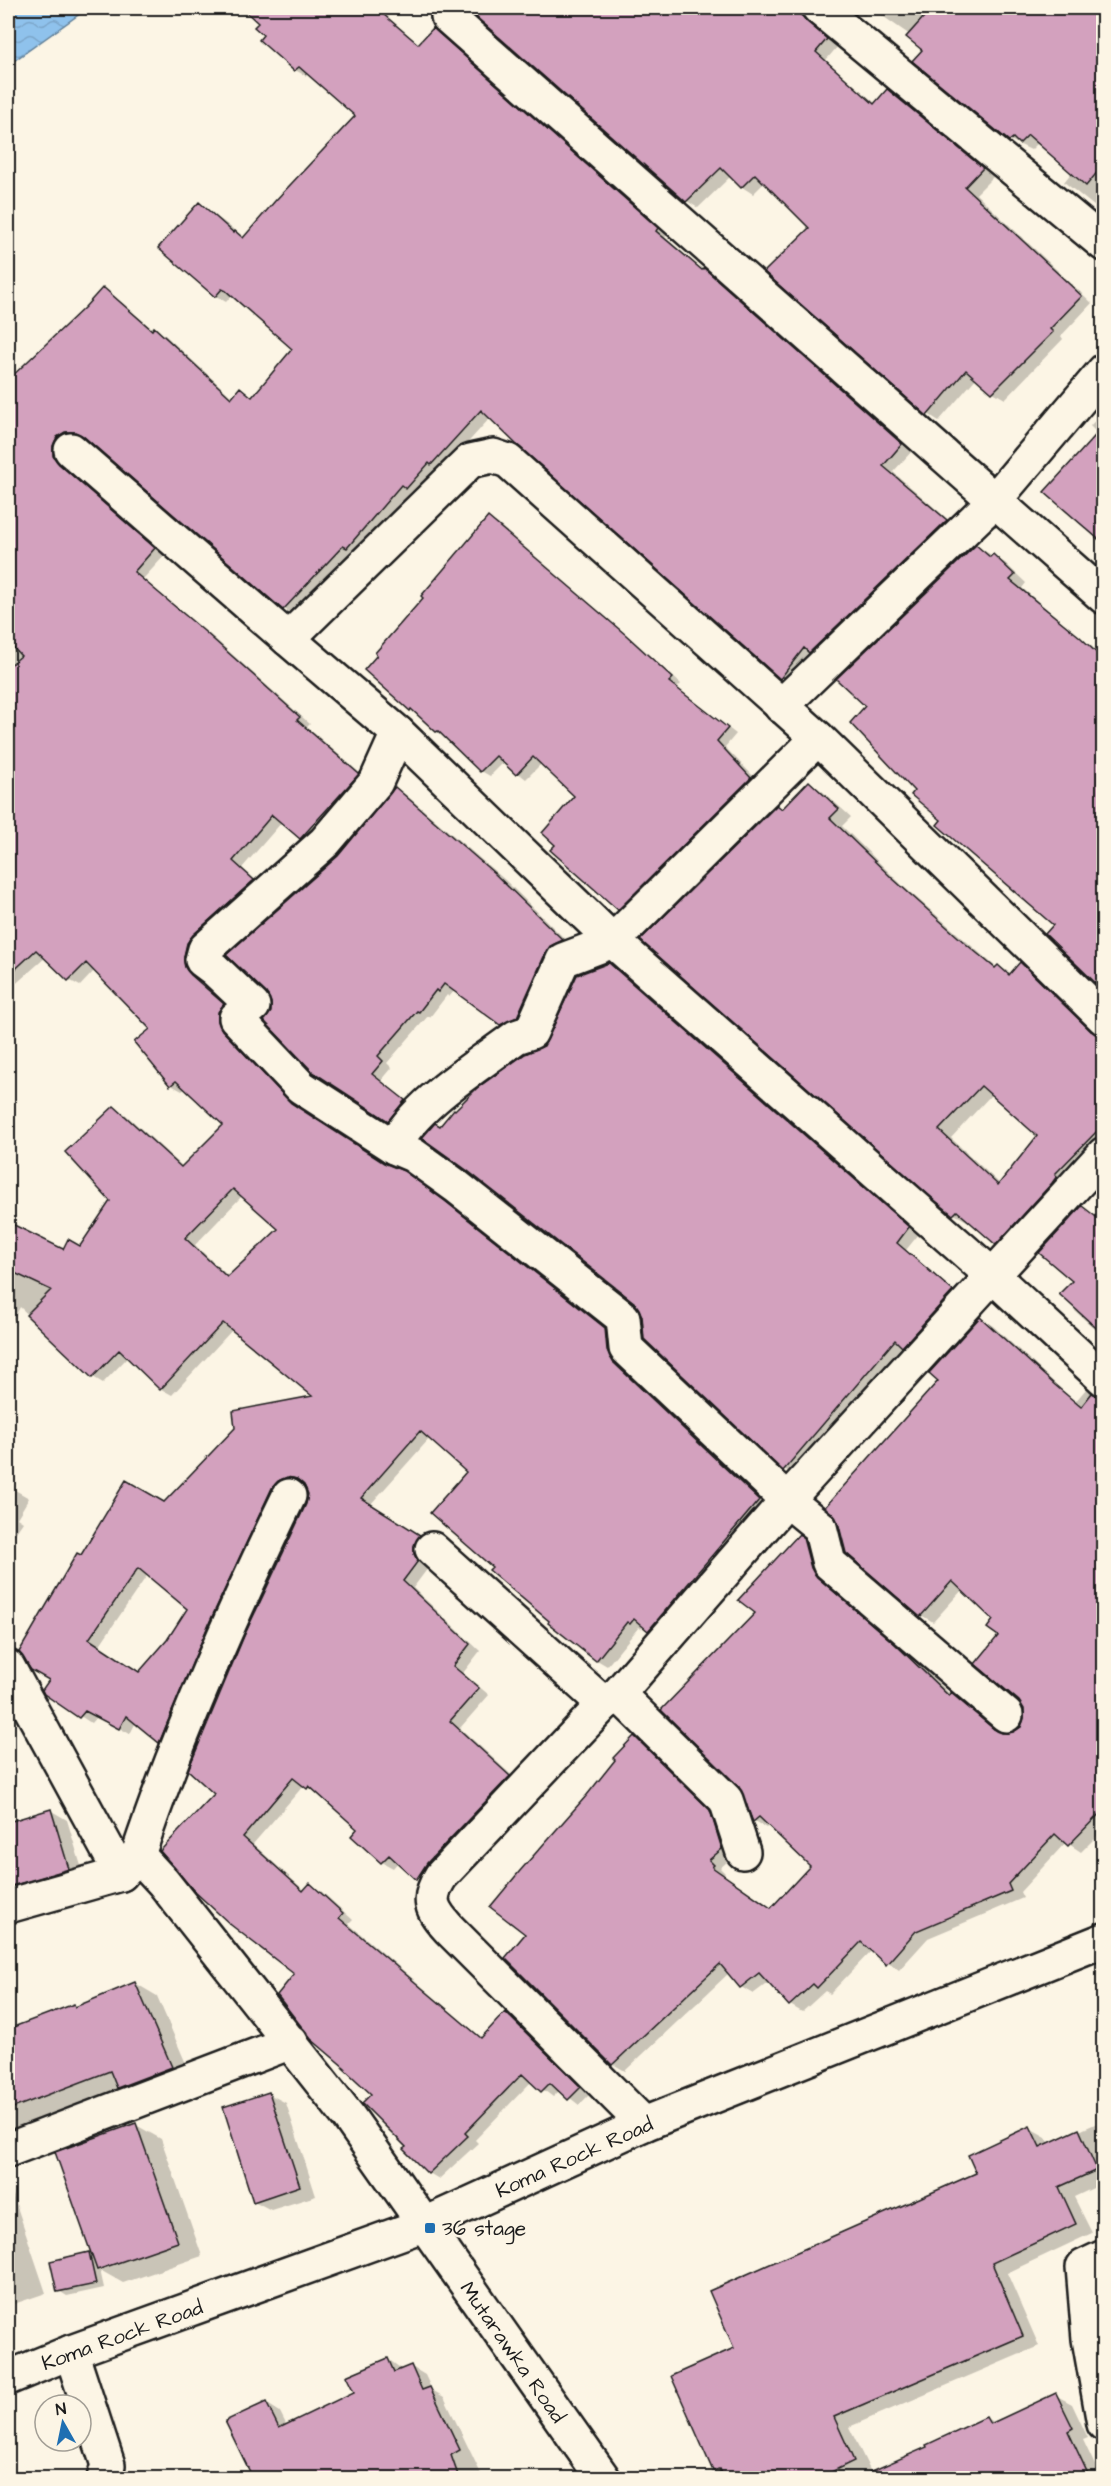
<svg xmlns="http://www.w3.org/2000/svg" width="1111" height="2486" font-family="'Architects Daughter',sans-serif">
  <style>
    .water { fill: url(#water-waves); stroke: #618099; stroke-width: 1.5 }
    .shadow { fill: #0003; fill-rule: evenodd }
    .building { fill: #d3a1be; stroke: #1c1c1c; stroke-width: 1.5; fill-rule: evenodd }
    .lines { fill: none; stroke-linecap: round; stroke-linejoin: round }
    .minor-casing { stroke: #1c1c1c; stroke-width: 38 }
    .major-casing { stroke: #1c1c1c; stroke-width: 38 }
    .minor { stroke: #fcf5e5; stroke-width: 33 }
    .major { stroke: #fcf5e5; stroke-width: 33 }
    .poi-dot { fill: #1f6fb2; stroke: #fcf5e5; stroke-width: 2 }
    .labels { text-anchor: middle; stroke-width: 5; stroke-linejoin: round; paint-order: stroke }
    .street-label { font-size: 21px; fill: #1c1c1c; stroke: #fcf5e5 }
    .poi-label { font-size: 21px; fill: #1c1c1c; stroke: #fcf5e5; text-anchor: start }
  </style>
  <defs>
    <pattern id="water-waves" width="16" height="10" patternUnits="userSpaceOnUse" patternTransform="scale(1.5)"><rect width="16" height="10" fill="#8fc2ec"/><path d="M0 5q4-4 8 0t8 0" fill="none" stroke="#7ba6ca"/></pattern>
  </defs>
  <rect width="100%" height="100%" fill="#fcf5e5"/>
  <filter id="ink" filterUnits="userSpaceOnUse"><feTurbulence type="fractalNoise" baseFrequency=".0167" numOctaves="2"/><feDisplacementMap in="SourceGraphic" scale="12" xChannelSelector="R" yChannelSelector="G"/><feConvolveMatrix kernelMatrix="1 2 1 2 8 2 1 2 1" color-interpolation-filters="sRGB"/></filter>
  <g filter="url(#ink)">
    <polygon class="water" points="12,8 88,8 8,65 8,12"/>
    <g class="shadow">
      <path d="M 291,8 L 377,8 L 420,45 L 434,30 L 444,36 L 668,235 L 665,237 L 704,271 L 715,276 L 912,451 L 893,472 L 957,527 L 791,684 L 781,678 L 490,418 L 443,470 L 417,494 L 412,491 L 358,553 L 295,615 L 284,609 L 87,437 L 77,437 L 63,463 L 69,472 L 165,555 L 143,579 L 215,639 L 310,724 L 307,727 L 368,780 L 312,844 L 282,822 L 242,868 L 264,887 L 195,974 L 201,983 L 234,1011 L 232,1038 L 301,1111 L 387,1166 L 415,1180 L 456,1209 L 615,1335 L 618,1357 L 624,1369 L 769,1507 L 660,1636 L 644,1625 L 641,1629 L 639,1627 L 607,1666 L 597,1660 L 551,1621 L 494,1567 L 468,1472 L 430,1438 L 370,1505 L 429,1543 L 424,1561 L 428,1568 L 413,1588 L 480,1651 L 463,1673 L 489,1695 L 460,1728 L 520,1783 L 428,1885 L 417,1879 L 398,1862 L 393,1868 L 382,1862 L 353,1836 L 359,1829 L 319,1793 L 304,1785 L 253,1844 L 305,1891 L 310,1885 L 321,1891 L 353,1920 L 349,1924 L 483,2039 L 506,2014 L 516,2020 L 590,2094 L 579,2105 L 560,2090 L 553,2097 L 532,2081 L 475,2140 L 478,2143 L 439,2179 L 429,2173 L 408,2147 L 296,1974 L 216,1794 L 307,1505 L 309,1494 L 305,1484 L 299,1483 L 289,1486 L 170,1747 L 136,1722 L 130,1734 L 97,1716 L 91,1723 L 45,1693 L 51,1680 L 81,1558 L 165,1504 L 315,1396 L 233,1329 L 172,1395 L 161,1389 L 128,1357 L 103,1383 L 93,1377 L 20,1307 L 8,1331 L 8,1223 L 63,1251 L 81,1248 L 112,1201 L 115,1108 L 125,1114 L 183,1167 L 225,1125 L 186,1088 L 182,1091 L 171,1085 L 137,1042 L 153,1029 L 95,970 L 80,986 L 69,980 L 46,957 L 11,988 L 8,986 L 8,855 L 14,850 L 8,841 L 8,417 L 82,333 L 103,289 L 113,295 L 153,330 L 165,335 L 233,398 L 240,389 L 254,398 L 294,348 L 233,294 L 226,302 L 216,296 L 200,204 L 245,238 L 358,116 L 309,73 L 306,76 L 295,70 L 261,39 ZM 242,1196 L 280,1229 L 229,1277 L 195,1245 ZM 148,1574 L 189,1608 L 168,1640 L 140,1673 L 99,1646 Z"/>
      <polygon points="467,8 772,8 791,24 801,13 812,19 818,30 838,46 826,60 876,104 888,91 899,97 994,176 976,194 1092,303 1061,336 1063,339 1005,399 993,392 977,377 939,421 928,414 811,228 765,182 753,194 742,187 731,176 698,208 687,201"/>
      <polygon points="850,8 1104,8 1104,214 1064,182 1072,172 1039,142 1031,150 1010,140 910,35 871,8 864,16"/>
      <polygon points="1104,411 1104,544 1046,492 1098,434 1090,426"/>
      <polygon points="489,519 498,524 635,642 681,684 677,688 736,734 725,747 760,783 628,914 619,908 557,845 576,796 542,763 526,779 504,762 490,776 481,771 420,715 410,709 425,598"/>
      <polygon points="976,546 1005,563 1026,583 1022,588 1104,657 1104,989 1055,925 943,820 916,791 867,706"/>
      <path d="M 809,783 L 821,790 L 851,817 L 842,826 L 904,887 L 997,968 L 999,966 L 1012,974 L 1021,964 L 1033,971 L 1104,1039 L 1104,1144 L 1009,1251 L 997,1243 L 969,1219 L 967,1221 L 954,1214 L 933,1196 L 783,810 ZM 992,1094 L 1039,1136 L 1000,1184 L 951,1138 Z"/>
      <polygon points="395,788 405,794 505,880 572,946 512,1030 455,990 449,997 447,995 430,1017 428,1016 387,1063 392,1068 381,1081 415,1107 399,1125 389,1119 272,1013 339,857"/>
      <polygon points="609,964 620,971 919,1234 906,1250 962,1298 913,1352 905,1347 795,1475 784,1469 643,1315 636,1302 441,1128 545,1047"/>
      <polygon points="1082,1208 1104,1222 1104,1337 1075,1311 1077,1308 1074,1281"/>
      <polygon points="981,1319 993,1326 1075,1402 1086,1389 1104,1399 1104,1829 1081,1852 1066,1842 1020,1892 1023,1898 928,1938 899,1970 872,1950 830,1994 825,1991 802,2012 790,2005 769,1982 753,1994 741,1987 729,1973 625,2071 613,2064 527,1934 588,1796 634,1738 646,1745 722,1819 734,1856 720,1868 725,1873 723,1875 773,1909 812,1866 770,1825 766,1828 754,1821 740,1786 757,1613 800,1536 812,1543 823,1576 829,1586 907,1653 951,1695 964,1702 1002,1735 1012,1734 1021,1729 1026,1718 1025,1709 995,1619 963,1589 933,1622 921,1615 940,1381"/>
      <polygon points="8,1486 29,1498 17,1518 23,1522 8,1544"/>
      <polygon points="50,1810 67,1820 85,1879 8,1911 8,1823"/>
      <polygon points="135,1983 157,1996 193,2080 140,2100 120,2088 8,2130 8,2030 74,2006 77,2008"/>
      <polygon points="269,2094 286,2103 316,2196 271,2210 254,2201"/>
      <polygon points="1104,2120 1104,2183 1074,2197 1092,2233 1007,2273 1039,2346 849,2427 870,2470 854,2478 725,2478 715,2470 736,2349 978,2174 1030,2128 1046,2137 1050,2144"/>
      <polygon points="136,2125 161,2139 202,2256 123,2283 100,2270 104,2288 67,2296 59,2291 89,2254 93,2256"/>
      <polygon points="8,2189 12,2192 46,2293 8,2306"/>
      <polygon points="388,2359 403,2370 410,2366 425,2375 432,2390 444,2397 483,2478 254,2478 227,2421 266,2403 280,2412 287,2426 356,2393"/>
      <polygon points="1055,2395 1072,2404 1088,2438 1083,2440 1101,2478 865,2478 865,2476 929,2448 986,2418 995,2423"/>
    </g>
    <g class="building">
      <path d="M 242,8 L 376,8 L 418,44 L 433,28 L 658,228 L 656,231 L 702,270 L 704,268 L 902,444 L 883,466 L 947,520 L 809,653 L 804,648 L 780,679 L 516,444 L 481,410 L 431,465 L 429,463 L 406,489 L 401,485 L 347,548 L 343,546 L 283,610 L 83,436 L 75,432 L 65,432 L 57,437 L 53,446 L 53,456 L 59,464 L 155,548 L 134,572 L 204,631 L 300,717 L 297,720 L 359,774 L 300,839 L 272,815 L 233,861 L 254,880 L 193,935 L 187,943 L 184,956 L 185,967 L 191,975 L 224,1004 L 218,1012 L 218,1021 L 222,1030 L 291,1103 L 384,1163 L 404,1171 L 445,1201 L 605,1328 L 607,1350 L 613,1362 L 759,1500 L 648,1631 L 634,1619 L 630,1624 L 627,1622 L 596,1661 L 548,1623 L 549,1621 L 489,1570 L 492,1567 L 430,1513 L 466,1472 L 420,1431 L 361,1498 L 420,1535 L 414,1546 L 414,1554 L 418,1561 L 403,1581 L 470,1644 L 453,1666 L 479,1688 L 450,1721 L 510,1776 L 427,1863 L 416,1880 L 389,1855 L 381,1863 L 351,1836 L 357,1829 L 309,1786 L 307,1789 L 293,1778 L 243,1837 L 303,1891 L 310,1883 L 343,1913 L 339,1918 L 481,2038 L 505,2012 L 581,2087 L 568,2100 L 550,2083 L 541,2092 L 522,2074 L 465,2133 L 468,2136 L 428,2174 L 403,2149 L 406,2147 L 362,2103 L 371,2094 L 343,2068 L 345,2068 L 311,2039 L 277,1995 L 294,1974 L 231,1925 L 194,1891 L 160,1851 L 214,1794 L 188,1770 L 244,1636 L 306,1504 L 308,1494 L 304,1485 L 297,1479 L 287,1477 L 278,1481 L 272,1488 L 210,1621 L 159,1743 L 126,1716 L 119,1729 L 85,1711 L 79,1718 L 44,1694 L 42,1690 L 49,1680 L 31,1670 L 19,1652 L 77,1553 L 81,1555 L 126,1480 L 164,1502 L 235,1428 L 233,1411 L 312,1396 L 223,1323 L 160,1390 L 119,1350 L 92,1378 L 26,1315 L 51,1290 L 8,1270 L 8,1222 L 63,1249 L 68,1239 L 80,1246 L 110,1201 L 65,1152 L 114,1106 L 181,1167 L 223,1125 L 176,1081 L 170,1086 L 134,1042 L 150,1029 L 86,963 L 68,981 L 36,950 L 8,976 L 8,667 L 21,656 L 8,642 L 8,380 L 85,307 L 103,287 L 152,330 L 154,327 L 231,398 L 240,387 L 252,397 L 292,349 L 226,291 L 222,289 L 215,297 L 158,248 L 199,202 L 234,233 L 235,231 L 243,238 L 275,201 L 355,116 L 299,67 L 294,71 L 259,40 L 263,35 L 254,27 L 258,23 ZM 233,1189 L 278,1229 L 227,1277 L 185,1238 ZM 138,1568 L 187,1609 L 167,1640 L 139,1672 L 89,1639 Z"/>
      <polygon points="466,8 793,8 827,39 816,52 874,104 887,89 983,168 965,187 1082,296 1050,329 1053,332 992,393 966,370 927,416 764,272 809,228 755,174 741,188 721,168 686,202"/>
      <polygon points="932,8 1104,8 1104,164 1086,186 1028,135 1019,144 1013,138 1009,141 912,61 922,50 906,37"/>
      <polygon points="1104,426 1104,544 1044,492"/>
      <polygon points="488,517 626,635 673,678 669,682 728,728 717,741 751,778 618,910 550,850 555,845 542,833 574,796 533,757 516,775 496,756 480,772 438,731 436,732 411,709 410,711 364,670 377,655 375,653 423,598 421,596"/>
      <polygon points="976,545 990,557 993,554 1015,575 1010,580 1080,637 1104,660 1104,991 1045,934 1053,925 937,825 941,820 911,795 914,791 850,723 865,706 836,679"/>
      <path d="M 809,781 L 839,809 L 830,818 L 892,878 L 966,944 L 995,968 L 998,965 L 1009,975 L 1020,962 L 1091,1031 L 1104,1036 L 1104,1124 L 1055,1174 L 1057,1176 L 1052,1183 L 996,1245 L 957,1211 L 953,1215 L 932,1198 L 640,940 L 777,805 L 782,809 ZM 981,1086 L 1037,1136 L 998,1185 L 939,1130 Z"/>
      <polygon points="395,787 494,873 563,940 550,946 546,952 517,1017 500,1025 444,984 438,992 436,990 419,1012 417,1011 378,1056 383,1061 372,1074 405,1100 388,1121 313,1072 264,1021 271,1012 271,1003 266,993 226,955 338,856"/>
      <polygon points="609,963 909,1227 897,1243 953,1291 902,1347 895,1340 783,1471 644,1339 642,1316 635,1303 468,1171 422,1138 435,1123 440,1126 454,1109 455,1110 477,1088 525,1054 544,1046 577,975"/>
      <polygon points="1082,1206 1104,1223 1104,1335 1059,1294 1072,1281 1039,1253"/>
      <polygon points="980,1317 1055,1385 1081,1407 1092,1393 1104,1397 1104,1809 1068,1846 1055,1834 1008,1884 1011,1891 916,1931 886,1965 861,1942 817,1988 813,1984 789,2006 759,1973 740,1988 720,1964 612,2065 505,1958 525,1934 490,1907 519,1872 587,1795 615,1760 613,1758 634,1736 710,1810 722,1849 709,1860 714,1865 712,1867 771,1908 810,1866 759,1817 753,1822 739,1787 661,1710 755,1613 738,1600 799,1534 803,1538 811,1568 817,1577 895,1644 949,1696 951,1693 994,1729 1002,1733 1013,1732 1021,1727 1024,1718 1024,1709 1019,1701 975,1664 998,1636 987,1628 993,1620 952,1581 920,1617 846,1553 838,1522 825,1507 938,1381 929,1373"/>
      <polygon points="51,1809 69,1869 8,1887 8,1822"/>
      <polygon points="135,1982 172,2067 117,2088 110,2071 8,2110 8,2029 74,2004 75,2007"/>
      <polygon points="269,2092 300,2186 253,2202 223,2107"/>
      <polygon points="136,2123 178,2242 97,2270 55,2152"/>
      <polygon points="1030,2126 1040,2147 1079,2129 1097,2170 1059,2187 1076,2224 992,2263 1023,2336 834,2417 854,2461 819,2478 723,2478 719,2469 713,2471 671,2376 734,2348 709,2291 976,2173 968,2155"/>
      <polygon points="89,2252 96,2284 57,2292 50,2261"/>
      <polygon points="388,2358 394,2372 411,2365 422,2390 430,2387 460,2450 451,2455 459,2478 253,2478 225,2421 266,2402 279,2428 354,2392 346,2376"/>
      <polygon points="1056,2393 1073,2428 1068,2431 1090,2478 856,2478 927,2447 926,2445 986,2417 990,2424"/>
    </g>
    <g class="lines">
      <defs>
        <g id="minor">
          <polyline points="819,8 1104,244"/>
          <polyline points="448,17 1104,597"/>
          <polyline points="71,450 288,639 470,461 493,456 508,461 818,738 1104,1018"/>
          <polyline points="288,639 398,733 613,941 993,1276 1104,1379"/>
          <polyline points="781,706 993,502 1104,371"/>
          <polyline points="398,733 376,782 325,842 205,949 202,960 214,969 253,1006 236,1018 301,1087 394,1147 413,1155 456,1186 623,1318 626,1348 787,1500 820,1527 829,1563 1006,1715"/>
          <path d="M 394,1147 C 413,1105 479,1065 516,1037 L 531,1032 L 563,960 L 613,941 L 818,738"/>
          <polyline points="432,1549 604,1704"/>
          <polyline points="8,1667 121,1874"/>
          <polyline points="618,1694 726,1800 743,1852"/>
          <path d="M 138,1855 C 179,1732 232,1613 289,1496"/>
          <polyline points="8,1906 121,1874 138,1855 163,1882 348,2116 603,2478"/>
          <path d="M 644,2124 L 449,1929 C 431,1909 426,1900 441,1876 L 604,1704 L 618,1694 L 787,1500 L 1104,1154"/>
          <polyline points="8,2150 291,2042"/>
          <polyline points="1104,2257 1083,2267 1089,2339 1104,2424"/>
          <polyline points="71,2352 108,2465 104,2478"/>
        </g>
        <polyline id="major" points="8,2378 71,2352 423,2225 644,2124 1104,1940"/>
      </defs>
      <use href="#minor" class="minor-casing"/>
      <use href="#major" class="major-casing"/>
      <use href="#minor" class="minor"/>
      <use href="#major" class="major"/>
    </g>
  </g>
  <rect class="poi-dot" x="424" y="2222" width="12" height="12" rx="3"/>
  <g class="labels">
    <g class="street-label">
      <text transform="translate(574 2157) rotate(-24)" y="7">Koma Rock Road</text>
      <text transform="translate(122 2335) rotate(-20)" y="7">Koma Rock Road</text>
      <text transform="translate(513 2352) rotate(55)" y="7">Mutarawka Road</text>
    </g>
    <g class="poi-label">
      <text x="442" y="2235">36 stage</text>
    </g>
  </g>
  <rect width="1111" height="2486" fill="none" stroke="#fcf5e5" stroke-width="30"/>
  <rect x="15" y="15" width="1081" height="2456" fill="none" stroke="#1c1c1c" stroke-width="2" filter="url(#ink)"/>
  <g transform="translate(63 2423) rotate(351)"><circle r="28" fill="#fcf5e5" stroke="#a29e95" stroke-width="1.5"/>
  <path d="M0-4.5L10 22L0 15L-10 22Z" fill="#1f6fb2"/>
  <text y="-9" font-size="16" font-weight="bold" text-anchor="middle" fill="#1c1c1c">N</text>
  </g>
</svg>
